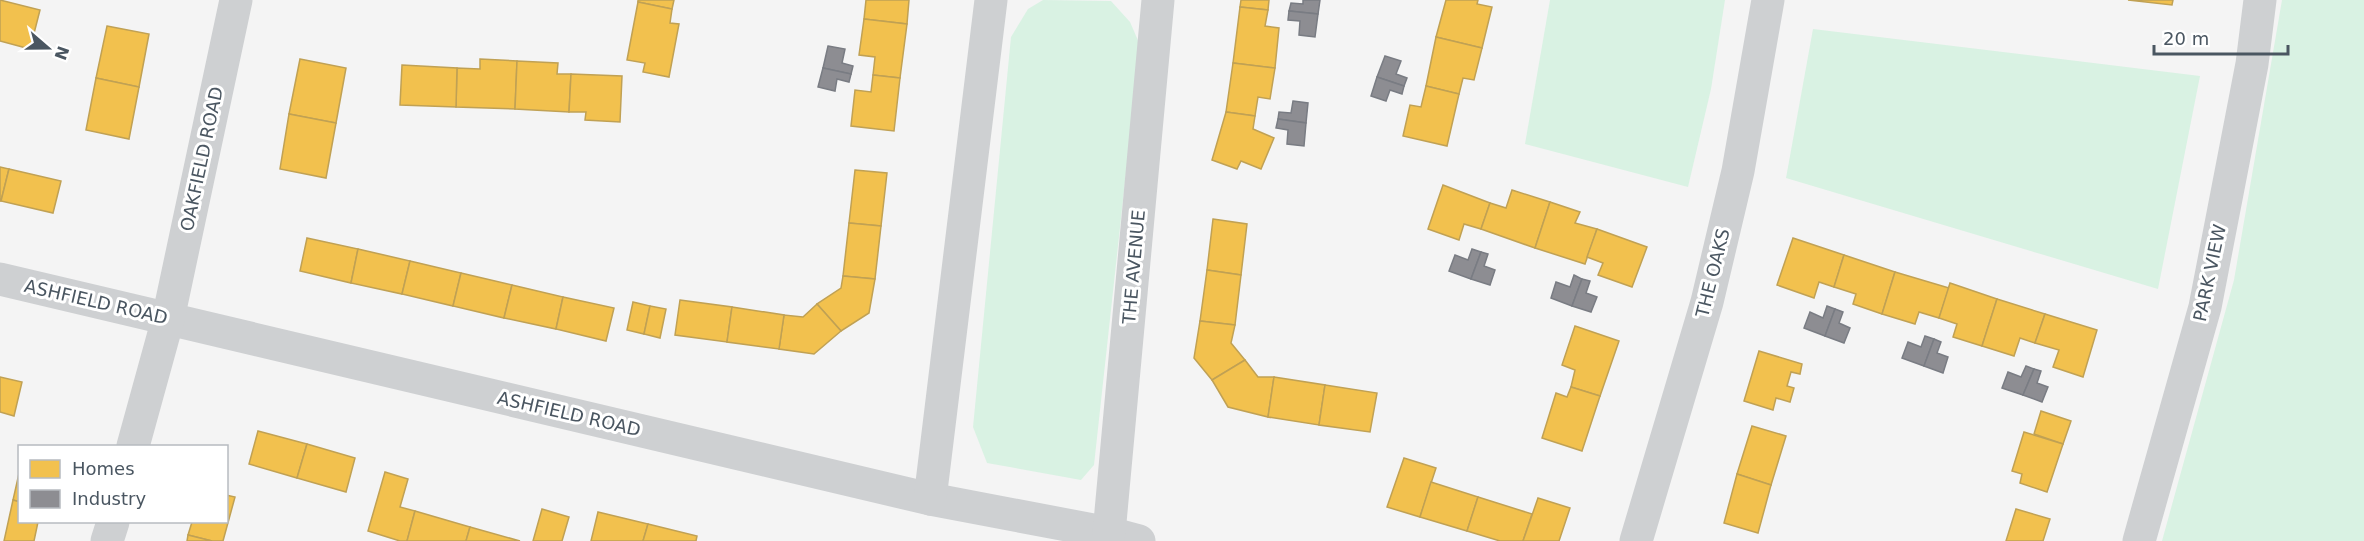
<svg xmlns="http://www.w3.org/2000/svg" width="2364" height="541" font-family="'DejaVu Sans',sans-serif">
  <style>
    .green { fill: #d9f2e3 }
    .homes { fill: #f2c14e; stroke: #c0a154; stroke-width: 1.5 }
    .industry { fill: #8d8d92; stroke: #797c83; stroke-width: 1.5 }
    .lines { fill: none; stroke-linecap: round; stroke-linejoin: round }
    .street { stroke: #ced0d2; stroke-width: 33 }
    .labels { text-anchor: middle; stroke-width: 6; stroke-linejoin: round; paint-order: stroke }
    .street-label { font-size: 18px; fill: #4a5661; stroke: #fff }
  </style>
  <rect width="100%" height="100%" fill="#f4f4f4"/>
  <g class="green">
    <polygon points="1043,0 1111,1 1130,22 1140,45 1094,465 1081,480 987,463 973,427 1011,37 1028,9"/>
    <polygon points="1550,0 1725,0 1711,89 1688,187 1525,144"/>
    <polygon points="2282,0 2364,0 2364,541 2162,541 2234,280"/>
    <polygon points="1813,29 2200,76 2158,289 1786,178"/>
  </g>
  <g class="homes">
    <polygon points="0,0 40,10 30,49 0,41"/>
    <polygon points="638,0 674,0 672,9 638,2"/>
    <polygon points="866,0 909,0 907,24 864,19"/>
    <polygon points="1241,0 1269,0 1268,10 1240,7"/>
    <polygon points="1446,0 1478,0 1477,4 1492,7 1482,48 1436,37"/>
    <polygon points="2128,0 2173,0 2172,5"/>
    <polygon points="638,2 672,9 670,23 679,24 669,77 643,72 645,63 627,60"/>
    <polygon points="1240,7 1268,10 1265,26 1279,28 1275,68 1233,63"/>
    <polygon points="864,19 907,24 900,78 873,75 875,57 859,55"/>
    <polygon points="107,26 149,34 139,87 96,78"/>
    <polygon points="1436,37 1482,48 1474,80 1463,78 1459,94 1426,86"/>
    <polygon points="300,59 346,68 336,123 289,114"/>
    <polygon points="480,59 517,61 515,109 456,107 457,68 480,69"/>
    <polygon points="517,61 558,63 557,74 571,74 569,112 515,109"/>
    <polygon points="1233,63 1275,68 1270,99 1258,97 1255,116 1226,112"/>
    <polygon points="402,65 457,68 456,107 400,105"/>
    <polygon points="571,74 622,76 620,122 585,120 586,112 569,112"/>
    <polygon points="873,75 900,78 894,131 851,126 855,90 871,92"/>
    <polygon points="96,78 139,87 129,139 86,130"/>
    <polygon points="1426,86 1459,94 1447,146 1403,136 1410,105 1421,107"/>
    <polygon points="1226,112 1255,116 1253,129 1274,138 1261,169 1241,161 1237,169 1212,160"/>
    <polygon points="289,114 336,123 326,178 280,169"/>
    <polygon points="0,167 9,169 1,201 0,201"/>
    <polygon points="9,169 61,181 53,213 1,201"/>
    <polygon points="855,170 887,173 881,226 849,223"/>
    <polygon points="1443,185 1490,203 1481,229 1464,224 1459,240 1428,229"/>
    <polygon points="1512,190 1550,202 1535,248 1481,229 1490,203 1506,208"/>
    <polygon points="1550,202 1580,212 1575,223 1597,229 1585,264 1535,248"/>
    <polygon points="1213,219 1247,224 1241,275 1207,270"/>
    <polygon points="849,223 881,226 875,279 843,276"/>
    <polygon points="1597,229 1647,247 1632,287 1598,275 1603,263 1587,257"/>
    <polygon points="307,238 358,249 351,283 300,271"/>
    <polygon points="1793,238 1844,255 1834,287 1819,282 1814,298 1777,285"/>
    <polygon points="358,249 410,261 402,294 351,283"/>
    <polygon points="1844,255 1895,272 1882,314 1853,304 1856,294 1834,287"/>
    <polygon points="410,261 461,273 453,306 402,294"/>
    <polygon points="1207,270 1241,275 1235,325 1200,321"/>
    <polygon points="1895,272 1949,288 1939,318 1919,312 1915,324 1882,314"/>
    <polygon points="461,273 512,285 504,318 453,306"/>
    <polygon points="843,276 875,279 869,313 841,331 817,304 841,288"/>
    <polygon points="1950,283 1997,299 1982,346 1953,337 1957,324 1939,318"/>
    <polygon points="512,285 563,297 556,329 504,318"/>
    <polygon points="563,297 614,308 606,341 556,329"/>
    <polygon points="1997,299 2045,314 2035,343 2020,338 2014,356 1982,346"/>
    <polygon points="680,300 732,307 727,342 675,335"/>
    <polygon points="633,302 650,306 644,334 627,330"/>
    <polygon points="817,304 841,331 814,354 779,349 784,315 803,317"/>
    <polygon points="650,306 666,309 660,338 644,334"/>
    <polygon points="732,307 784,315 779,349 727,342"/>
    <polygon points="2045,314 2097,330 2083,377 2053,367 2059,350 2035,343"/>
    <polygon points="1200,321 1235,325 1231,343 1245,360 1212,380 1194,358"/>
    <polygon points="1575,326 1619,341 1600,396 1571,387 1575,370 1562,365"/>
    <polygon points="1759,351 1802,364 1800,374 1791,372 1787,386 1794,388 1790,402 1776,398 1773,410 1744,401"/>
    <polygon points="1245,360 1258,377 1274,377 1268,417 1228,407 1212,380"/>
    <polygon points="0,377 22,382 14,416 0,412"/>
    <polygon points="1274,377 1325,385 1319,425 1268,417"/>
    <polygon points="1325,385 1377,393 1370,432 1319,425"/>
    <polygon points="1571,387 1600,396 1582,451 1542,438 1556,393 1567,397"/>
    <polygon points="2041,411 2071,421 2063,444 2034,434"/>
    <polygon points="1752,426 1786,436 1771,485 1737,474"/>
    <polygon points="258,431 307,444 297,478 249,464"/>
    <polygon points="2024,432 2063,444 2047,492 2020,483 2022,474 2012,471"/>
    <polygon points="307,444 355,458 346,492 297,478"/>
    <polygon points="1404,458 1436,468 1420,517 1387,507"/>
    <polygon points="20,469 20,502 13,500"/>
    <polygon points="385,472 408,479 400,507 415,511 407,541 400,541 368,531"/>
    <polygon points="1737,474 1771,485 1758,533 1724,523"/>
    <polygon points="1431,482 1478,497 1467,531 1420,517"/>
    <polygon points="226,495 235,497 223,541 212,541 188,535 192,522 226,522"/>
    <polygon points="1478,497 1532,514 1523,541 1500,541 1467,531"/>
    <polygon points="1538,498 1570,508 1559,541 1523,541"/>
    <polygon points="13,500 20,502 20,522 38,522 34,541 4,541"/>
    <polygon points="542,509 569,517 562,541 533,541"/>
    <polygon points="2016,509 2050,519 2043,541 2006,541"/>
    <polygon points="415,511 470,527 466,541 407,541"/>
    <polygon points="598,512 648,524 643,541 591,541"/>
    <polygon points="648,524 697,536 696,541 643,541"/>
    <polygon points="470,527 520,541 466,541"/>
    <polygon points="188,535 212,541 187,541"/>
  </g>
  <g class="industry">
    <polygon points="1303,0 1320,0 1318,14 1289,11 1291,3 1303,4"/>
    <polygon points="1289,11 1318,14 1315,37 1299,35 1300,21 1288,20"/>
    <polygon points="828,46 845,49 842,63 853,66 851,74 823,68"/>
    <polygon points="1385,56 1401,61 1396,74 1407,78 1404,86 1377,77"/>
    <polygon points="823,68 851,74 849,82 837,79 835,91 818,87"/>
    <polygon points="1377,77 1404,86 1402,94 1390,90 1386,101 1371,96"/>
    <polygon points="1293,101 1308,103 1306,123 1278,119 1279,112 1291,113"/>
    <polygon points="1278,119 1306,123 1304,146 1287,144 1288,130 1276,128"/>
    <polygon points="1472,249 1481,252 1471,279 1449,271 1455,255 1468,260"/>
    <polygon points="1481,252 1488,254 1484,266 1495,270 1490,285 1471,279"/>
    <polygon points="1574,275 1582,279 1572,306 1551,298 1556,282 1570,287"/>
    <polygon points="1582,279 1590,281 1586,293 1597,297 1591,312 1572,306"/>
    <polygon points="1827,306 1835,309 1825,336 1804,328 1810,312 1823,318"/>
    <polygon points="1835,309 1843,312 1839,323 1850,328 1844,343 1825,336"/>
    <polygon points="1925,336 1934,339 1924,366 1902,358 1908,342 1921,347"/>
    <polygon points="1934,339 1941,342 1937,353 1948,357 1943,373 1924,366"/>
    <polygon points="2026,366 2034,369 2023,395 2002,388 2008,372 2021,377"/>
    <polygon points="2034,369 2041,371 2037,383 2048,387 2042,402 2023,395"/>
  </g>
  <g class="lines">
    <g class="street">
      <polyline points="0,279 930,499 1109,533 1139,541"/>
      <polyline points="133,446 168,319 236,0"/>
      <polyline points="930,499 991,0"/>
      <polyline points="1109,533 1158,0"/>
      <polyline points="107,541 113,522"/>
      <polyline points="1636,541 1707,302 1738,171 1768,0"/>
      <polyline points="2139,541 2205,307 2252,64 2260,0"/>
    </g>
  </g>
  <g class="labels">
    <g class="street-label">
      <text transform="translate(202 159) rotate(-78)" y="6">OAKFIELD ROAD</text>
      <text transform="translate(1134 267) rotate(-85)" y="6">THE AVENUE</text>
      <text transform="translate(1713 273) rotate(-76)" y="6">THE OAKS</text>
      <text transform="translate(2210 273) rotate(-78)" y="6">PARK VIEW</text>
      <text transform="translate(96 302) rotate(13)" y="6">ASHFIELD ROAD</text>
      <text transform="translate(569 414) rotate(13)" y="6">ASHFIELD ROAD</text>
    </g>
  </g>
  <rect x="18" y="445" width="210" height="78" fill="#ffffff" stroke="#b7bbc0" stroke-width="1.5"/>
  <rect x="30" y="460" width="30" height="18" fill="#f2c14e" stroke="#b7bbc0" stroke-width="1.5"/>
  <text x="72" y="475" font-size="18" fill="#4a5661">Homes</text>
  <rect x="30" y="490" width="30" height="18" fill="#8d8d92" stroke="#b7bbc0" stroke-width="1.5"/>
  <text x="72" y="505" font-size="18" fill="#4a5661">Industry</text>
  <g transform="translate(48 48) rotate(110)" stroke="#ffffff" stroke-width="4.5" paint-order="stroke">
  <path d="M0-4.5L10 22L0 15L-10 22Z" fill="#4a5661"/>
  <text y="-9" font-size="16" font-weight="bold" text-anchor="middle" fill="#4a5661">N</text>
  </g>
  <path d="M2154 45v9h134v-9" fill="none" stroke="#4a5661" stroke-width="3"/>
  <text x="2163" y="45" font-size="18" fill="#4a5661" stroke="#ffffff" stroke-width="4.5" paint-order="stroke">20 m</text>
</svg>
